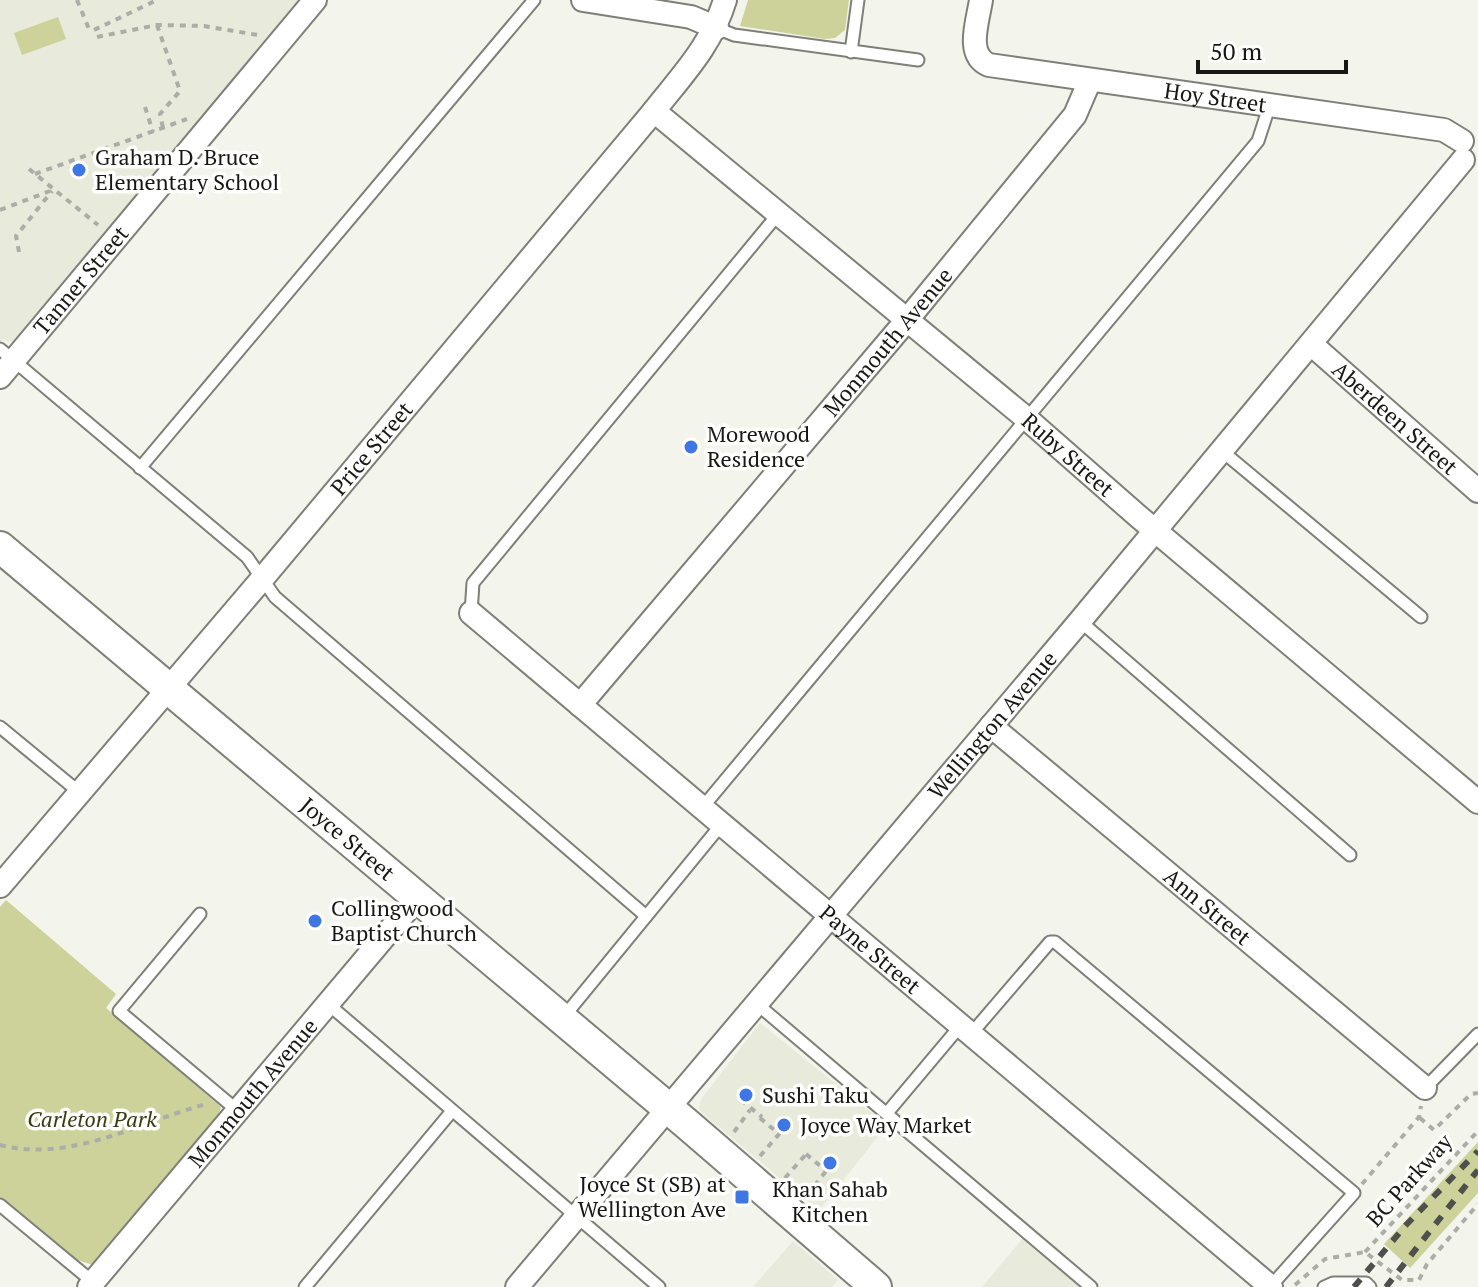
<svg xmlns="http://www.w3.org/2000/svg" width="1478" height="1287" font-family="'PT Serif',serif">
  <style>
    .built { fill: #e8eadb }
    .green { fill: #ccd299 }
    .lines { fill: none; stroke-linecap: round; stroke-linejoin: round }
    .lane-casing { stroke: #7f7f78; stroke-width: 15 }
    .street-casing { stroke: #7f7f78; stroke-width: 26 }
    .secondary-casing { stroke: #7f7f78; stroke-width: 34 }
    .path { stroke: #acada7; stroke-width: 4; stroke-dasharray: 6 6; stroke-linecap: butt }
    .lane { stroke: #fff; stroke-width: 11 }
    .street { stroke: #fff; stroke-width: 22 }
    .secondary { stroke: #fff; stroke-width: 30 }
    .rail { stroke: #4f4f4b; stroke-width: 6; stroke-dasharray: 10 10; stroke-linecap: butt }
    .poi-dot { fill: #3e76e6; stroke: #fffffe; stroke-width: 3 }
    .labels { text-anchor: middle; stroke-width: 7; stroke-linejoin: round; paint-order: stroke }
    .street-label { font-size: 22px; fill: #171714; stroke: #fffffe }
    .poi-label { font-size: 22px; fill: #171714; stroke: #fffffe; text-anchor: start }
    .park-label { font-size: 22px; font-style: italic; fill: #393b13; stroke: #fffffe }
  </style>
  <rect width="100%" height="100%" fill="#f3f4ec"/>
  <g class="built">
    <polygon points="0,0 301,0 13,342 3,340 0,343"/>
    <polygon points="760,1023 887,1125 819,1211 701,1112 699,1107 702,1098"/>
    <polygon points="1023,1238 1081,1287 982,1287"/>
    <polygon points="793,1241 838,1280 832,1287 753,1287"/>
  </g>
  <g class="green">
    <polygon points="748,0 849,0 845,30 835,38 825,39 740,26"/>
    <polygon points="58,17 66,39 22,55 14,33"/>
    <polygon points="6,900 116,994 106,1008 221,1107 219,1114 93,1265 74,1259 0,1200 0,907"/>
    <polygon points="1478,1142 1478,1193 1410,1268 1384,1244"/>
  </g>
  <g class="lines">
    <defs>
      <g id="lane">
        <polyline points="717,28 734,35 918,60"/>
        <polyline points="851,52 858,0"/>
        <polyline points="0,349 247,557 275,597 646,916"/>
        <polyline points="1222,451 1421,617"/>
        <polyline points="140,468 534,0"/>
        <polyline points="471,613 473,583 779,213"/>
        <polyline points="1080,621 1350,855"/>
        <polyline points="0,727 79,792"/>
        <polyline points="702,808 1258,141 1270,104"/>
        <polyline points="200,914 119,1011 238,1111"/>
        <polyline points="328,1004 659,1287"/>
        <polyline points="757,1004 1091,1287"/>
        <polyline points="562,1019 721,825"/>
        <polyline points="971,1034 1050,942 1055,942 1354,1193 1270,1287"/>
        <polyline points="1425,1088 1478,1034"/>
        <polyline points="887,1113 961,1025"/>
        <polyline points="0,1205 93,1282"/>
        <polyline points="305,1287 452,1111"/>
        <polyline points="1324,1287 1333,1283 1366,1283 1370,1287"/>
      </g>
      <g id="street">
        <polyline points="583,0 691,17 717,28"/>
        <path id="s1" d="M 981,0 C 978,21 965,55 989,65 L 1444,130 L 1462,141"/>
        <path id="s2" d="M 654,111 L 1026,418 L 1139,517 L 1478,802"/>
        <path id="s3" d="M 1311,344 L 1478,491"/>
        <path id="s4" d="M 0,377 L 315,0"/>
        <path id="s5" d="M 471,613 L 1271,1287"/>
        <path id="s6" d="M 580,705 L 907,320 L 1075,115 L 1090,80"/>
        <path id="s7" d="M 991,726 L 1425,1088"/>
        <path id="s8" d="M 0,886 L 262,579 L 654,111 C 683,74 711,46 725,0"/>
        <path id="s9" d="M 89,1287 L 417,898"/>
        <path id="s10" d="M 517,1287 L 1080,621 L 1463,160"/>
      </g>
      <g id="secondary">
        <path id="s11" d="M 0,547 L 687,1124 L 876,1287"/>
      </g>
    </defs>
    <use href="#lane" class="lane-casing"/>
    <use href="#street" class="street-casing"/>
    <use href="#secondary" class="secondary-casing"/>
    <g class="path">
      <polyline points="77,0 89,29"/>
      <polyline points="157,25 180,91 160,114 163,128"/>
      <polyline points="94,30 157,0"/>
      <polyline points="97,37 157,25 204,26 258,35"/>
      <polyline points="145,107 153,132"/>
      <polyline points="29,169 98,225"/>
      <polyline points="35,174 187,119"/>
      <polyline points="0,210 50,191"/>
      <polyline points="19,252 16,236 52,191"/>
      <polyline points="741,1100 762,1117"/>
      <polyline points="760,1118 779,1134"/>
      <polyline points="1420,1118 1434,1130 1471,1094 1478,1093"/>
      <polyline points="734,1132 750,1110"/>
      <path d="M 0,1145 C 71,1163 140,1122 206,1104"/>
      <polyline points="806,1154 825,1170"/>
      <polyline points="760,1156 780,1133"/>
      <polyline points="785,1178 807,1153"/>
      <polyline points="1362,1184 1419,1117 1421,1106"/>
      <polyline points="807,1195 827,1170"/>
      <polyline points="1365,1252 1478,1131"/>
      <polyline points="1295,1285 1325,1259 1365,1252 1402,1280 1419,1280 1427,1264 1478,1204"/>
    </g>
    <use href="#lane" class="lane"/>
    <use href="#street" class="street"/>
    <use href="#secondary" class="secondary"/>
    <g class="rail">
      <polyline points="1354,1287 1406,1225 1478,1151"/>
      <polyline points="1386,1287 1478,1170"/>
    </g>
  </g>
  <g class="poi-dot">
    <circle cx="79" cy="170" r="8"/>
    <circle cx="691" cy="447" r="8"/>
    <circle cx="315" cy="921" r="8"/>
    <circle cx="746" cy="1095" r="8"/>
    <circle cx="784" cy="1125" r="8"/>
    <circle cx="830" cy="1163" r="8"/>
    <rect x="734" y="1189" width="16" height="16" rx="4"/>
  </g>
  <g class="labels">
    <g class="street-label">
      <text dy="8" stroke="none"><textPath href="#s1" startOffset="300">Hoy Street</textPath></text>
      <text dy="8" stroke="none"><textPath href="#s4" startOffset="126">Tanner Street</textPath></text>
      <text dy="8" stroke="none"><textPath href="#s6" startOffset="476">Monmouth Avenue</textPath></text>
      <text dy="8" stroke="none"><textPath href="#s3" startOffset="112">Aberdeen Street</textPath></text>
      <text dy="8" stroke="none"><textPath href="#s8" startOffset="574">Price Street</textPath></text>
      <text dy="8" stroke="none"><textPath href="#s2" startOffset="538">Ruby Street</textPath></text>
      <text dy="8" stroke="none"><textPath href="#s10" startOffset="736">Wellington Avenue</textPath></text>
      <text dy="8" stroke="none"><textPath href="#s11" startOffset="454">Joyce Street</textPath></text>
      <text dy="8" stroke="none"><textPath href="#s7" startOffset="282">Ann Street</textPath></text>
      <text dy="8" stroke="none"><textPath href="#s5" startOffset="522">Payne Street</textPath></text>
      <text dy="8" stroke="none"><textPath href="#s9" startOffset="254">Monmouth Avenue</textPath></text>
      <text transform="translate(1409 1180) rotate(-48)" y="8">BC Parkway</text>
    </g>
    <g class="poi-label">
      <text x="95" y="165">Graham D. Bruce<tspan x="95" dy="25">Elementary School</tspan></text>
      <text x="707" y="442">Morewood<tspan x="707" dy="25">Residence</tspan></text>
      <text x="331" y="916">Collingwood<tspan x="331" dy="25">Baptist Church</tspan></text>
      <text x="762" y="1103">Sushi Taku</text>
      <text x="800" y="1133">Joyce Way Market</text>
      <text x="726" y="1192" text-anchor="end">Joyce St (SB) at<tspan x="726" dy="25">Wellington Ave</tspan></text>
      <text x="830" y="1197" text-anchor="middle">Khan Sahab<tspan x="830" dy="25">Kitchen</tspan></text>
    </g>
    <g class="park-label">
      <text x="92" y="1127">Carleton Park</text>
    </g>
  </g>
  <path d="M1198 60v12h148v-12" fill="none" stroke="#171714" stroke-width="4"/>
  <text x="1210" y="60" font-size="24" fill="#171714" stroke="#fffffe" stroke-width="6" paint-order="stroke">50 m</text>
</svg>
